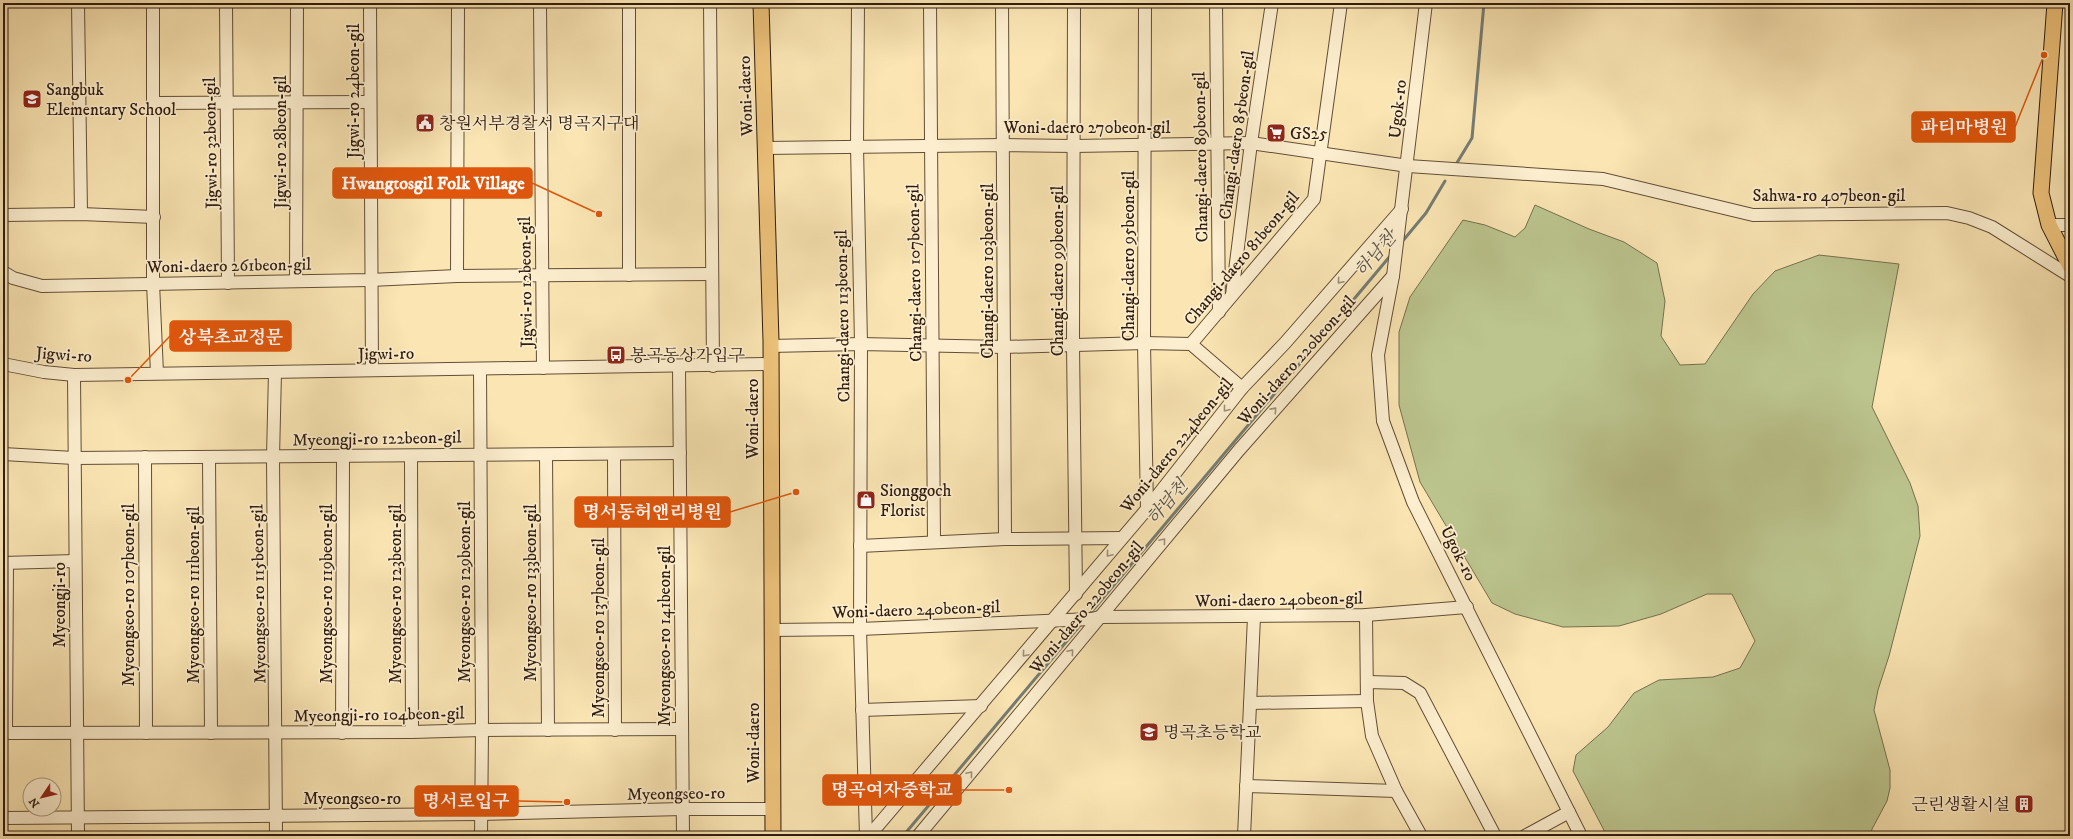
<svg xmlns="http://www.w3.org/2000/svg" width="2073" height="839" font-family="'IM FELL DW Pica','Noto Serif KR',serif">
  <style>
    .green { fill: #bcc58e; stroke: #76704e }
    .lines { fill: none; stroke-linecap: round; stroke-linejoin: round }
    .stream { stroke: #757c74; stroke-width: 3 }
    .minor-casing { stroke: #624e38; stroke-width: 14 }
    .major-casing { stroke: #301c0f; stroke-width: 17 }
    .minor { stroke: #fceece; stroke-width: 12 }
    .major { stroke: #edc27a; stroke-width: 15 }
    .oneway { stroke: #a09078 }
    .labels { text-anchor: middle; stroke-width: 3.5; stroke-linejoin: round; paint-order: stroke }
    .poi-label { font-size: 17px; fill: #301c0f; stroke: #fceece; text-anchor: start }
    .street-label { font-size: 17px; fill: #301c0f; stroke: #fceece }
    .water-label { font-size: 18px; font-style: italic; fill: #58544a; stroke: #fceece }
    .leader { fill: none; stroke: #df560c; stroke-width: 1.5 }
    .callout-dot { fill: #df560c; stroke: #fceece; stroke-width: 1.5 }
    .callout { fill: #df560c; stroke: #df560c; stroke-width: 1.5 }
    .callout-label { font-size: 18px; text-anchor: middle; font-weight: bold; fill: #fff }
  </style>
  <rect width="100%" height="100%" fill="#fae5b3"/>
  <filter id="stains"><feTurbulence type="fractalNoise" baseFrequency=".005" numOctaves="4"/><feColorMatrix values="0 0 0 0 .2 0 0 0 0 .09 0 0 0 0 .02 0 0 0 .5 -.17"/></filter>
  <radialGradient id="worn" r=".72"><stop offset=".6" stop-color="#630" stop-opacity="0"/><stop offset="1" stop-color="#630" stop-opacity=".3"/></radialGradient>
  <polygon class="green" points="1535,205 1589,229 1624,242 1657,263 1665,301 1661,336 1680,365 1705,364 1753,294 1775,271 1819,255 1899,264 1872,407 1910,483 1918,506 1920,536 1889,656 1878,690 1874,710 1890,770 1890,788 1887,801 1872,829 1871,836 1607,836 1573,771 1576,755 1608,727 1634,693 1659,680 1713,677 1740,668 1755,641 1732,594 1707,594 1661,614 1619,626 1563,627 1515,614 1492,603 1420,482 1399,405 1399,332 1410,297 1463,220 1485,225 1515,237 1525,228"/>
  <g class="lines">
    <g class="stream">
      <polyline points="1455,166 1472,138 1484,3"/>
      <polyline points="1401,243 1426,213 1445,181"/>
      <polyline points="1088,616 1391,255"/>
      <polyline points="903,836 1082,623"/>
    </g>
    <defs>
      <g id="minor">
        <polyline points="78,3 81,214"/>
        <polyline points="153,3 153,283 157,373"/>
        <polyline points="226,3 228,283"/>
        <polyline points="370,3 372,370"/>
        <polyline points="540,3 543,368"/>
        <polyline points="710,3 713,366"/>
        <polyline points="858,3 857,146 861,344 860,629 866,836"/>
        <polyline points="930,3 934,542"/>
        <polyline points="1002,3 1005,539"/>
        <polyline points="1074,3 1073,345 1076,594"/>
        <polyline points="1145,3 1144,343 1147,509"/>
        <polyline points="1216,3 1219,312"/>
        <polyline points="1426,3 1393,276 1378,355 1383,421 1413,502 1581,836"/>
        <polyline points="154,103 370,102"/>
        <polyline points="765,148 1004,145 1074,146 1251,143 1408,166 1603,179 1753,215 1947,213 1969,218 1992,227 2070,276"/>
        <polyline points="3,215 81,214 154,217"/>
        <polyline points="2049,225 2070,225"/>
        <polyline points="3,272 13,278 42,286 370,280 457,276 712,274"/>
        <polyline points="629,275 629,3"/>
        <polyline points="457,276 458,3"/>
        <polyline points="296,281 297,3"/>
        <polyline points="1232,295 1251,143 1272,3"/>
        <polyline points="1191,344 1314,199 1341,3"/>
        <polyline points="770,346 861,344 1003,347 1144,343 1191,344 1242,388"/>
        <polyline points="3,364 44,372 74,375 771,364"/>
        <polyline points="679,366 683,836"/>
        <polyline points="480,369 482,730 481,836"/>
        <polyline points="275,372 273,457 276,836"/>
        <polyline points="74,375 78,836"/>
        <polyline points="3,454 74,458 680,453"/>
        <polyline points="614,454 615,730"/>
        <polyline points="546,455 548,730"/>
        <polyline points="411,456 412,732"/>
        <polyline points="145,457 146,733"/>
        <polyline points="209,457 211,733"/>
        <polyline points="860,546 1005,539 1122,538"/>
        <polyline points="3,563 75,561"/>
        <polyline points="1366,615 1367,701 1372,736 1396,791 1421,836"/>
        <polyline points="772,630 860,629 1091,619 1100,617 1366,615 1467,607"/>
        <polyline points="1368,682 1404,683 1420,693 1495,836"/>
        <polyline points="1250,703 1367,701"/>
        <polyline points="862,710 981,706"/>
        <polyline points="3,733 412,732 482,730 682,729"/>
        <polyline points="6,733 7,563"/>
        <polyline points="342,733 343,456"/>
        <polyline points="1246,786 1396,791"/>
        <polyline points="3,818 481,814 683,809 773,809"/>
        <polyline points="869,836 1147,509 1242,388 1285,343 1402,209"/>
        <polyline points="918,836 1239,450 1393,276"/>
        <polyline points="1244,836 1254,617"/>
        <polyline points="1525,836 1569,812"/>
      </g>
      <g id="major">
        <polyline points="761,3 771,341 773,836"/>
        <polyline points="2055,3 2041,193 2049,225 2070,266"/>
      </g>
    </defs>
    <use href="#minor" class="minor-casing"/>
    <use href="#major" class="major-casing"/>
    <use href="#minor" class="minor"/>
    <use href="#major" class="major"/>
  </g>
  <defs><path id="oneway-chevron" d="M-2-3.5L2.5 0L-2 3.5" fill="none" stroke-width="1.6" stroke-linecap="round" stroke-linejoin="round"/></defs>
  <g class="oneway">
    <use href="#oneway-chevron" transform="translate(1340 281) rotate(131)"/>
    <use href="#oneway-chevron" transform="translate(1226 409) rotate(128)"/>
    <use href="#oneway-chevron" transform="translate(1274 410) rotate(-48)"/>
    <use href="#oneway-chevron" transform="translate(1163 541) rotate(-50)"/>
    <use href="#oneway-chevron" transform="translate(1109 554) rotate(130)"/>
    <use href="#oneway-chevron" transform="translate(1071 652) rotate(-50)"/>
    <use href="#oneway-chevron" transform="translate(1025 654) rotate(130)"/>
    <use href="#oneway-chevron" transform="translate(970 774) rotate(-50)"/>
  </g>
  <defs>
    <symbol id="school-square" viewBox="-11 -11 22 22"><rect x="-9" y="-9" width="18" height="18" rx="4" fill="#8f2418" stroke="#fceece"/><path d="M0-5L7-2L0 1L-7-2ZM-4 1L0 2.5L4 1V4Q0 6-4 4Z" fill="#fff"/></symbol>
    <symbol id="civic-square" viewBox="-11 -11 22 22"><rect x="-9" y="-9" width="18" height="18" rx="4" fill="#8f2418" stroke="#fceece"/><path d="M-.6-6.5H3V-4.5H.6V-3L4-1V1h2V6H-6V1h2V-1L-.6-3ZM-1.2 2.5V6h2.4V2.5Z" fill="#fff"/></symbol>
    <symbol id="supermarket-square" viewBox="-11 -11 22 22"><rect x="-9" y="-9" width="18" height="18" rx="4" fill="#8f2418" stroke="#fceece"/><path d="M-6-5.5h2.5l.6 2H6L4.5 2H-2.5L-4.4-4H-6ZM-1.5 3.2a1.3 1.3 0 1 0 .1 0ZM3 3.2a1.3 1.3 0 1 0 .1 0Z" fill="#fff"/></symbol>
    <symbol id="bus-square" viewBox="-11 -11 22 22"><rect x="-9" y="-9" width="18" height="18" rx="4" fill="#8f2418" stroke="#fceece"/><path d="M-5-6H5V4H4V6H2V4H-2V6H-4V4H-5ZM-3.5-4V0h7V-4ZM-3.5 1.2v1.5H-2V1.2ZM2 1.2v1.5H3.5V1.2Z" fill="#fff"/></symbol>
    <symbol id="shop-square" viewBox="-11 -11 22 22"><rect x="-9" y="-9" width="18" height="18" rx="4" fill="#8f2418" stroke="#fceece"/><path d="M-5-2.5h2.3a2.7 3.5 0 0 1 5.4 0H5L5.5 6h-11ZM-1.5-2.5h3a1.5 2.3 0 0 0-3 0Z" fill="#fff"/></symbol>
    <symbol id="building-square" viewBox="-11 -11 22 22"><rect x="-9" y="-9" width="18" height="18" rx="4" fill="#8f2418" stroke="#fceece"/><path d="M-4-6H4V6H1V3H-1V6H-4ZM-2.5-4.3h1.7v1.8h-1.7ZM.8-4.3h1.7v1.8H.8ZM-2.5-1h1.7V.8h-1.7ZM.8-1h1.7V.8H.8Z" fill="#fff"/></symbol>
  </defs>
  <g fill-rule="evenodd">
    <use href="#school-square" x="21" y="88" width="22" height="22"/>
    <use href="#civic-square" x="414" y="112" width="22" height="22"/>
    <use href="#supermarket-square" x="1265" y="122" width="22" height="22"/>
    <use href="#bus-square" x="605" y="344" width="22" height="22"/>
    <use href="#shop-square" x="855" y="489" width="22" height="22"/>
    <use href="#school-square" x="1138" y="721" width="22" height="22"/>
    <use href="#building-square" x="2013" y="793" width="22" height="22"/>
  </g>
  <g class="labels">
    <g class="poi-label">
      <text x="46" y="95">Sangbuk<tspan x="46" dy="20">Elementary School</tspan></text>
      <text x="439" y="129">창원서부경찰서 명곡지구대</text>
      <text x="1290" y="139">GS25</text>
      <text x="630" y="361">봉곡동상가입구</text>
      <text x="880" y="496">Sionggoch<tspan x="880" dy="20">Florist</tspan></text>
      <text x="1163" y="738">명곡초등학교</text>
      <text x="2010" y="810" text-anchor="end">근린생활시설</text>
    </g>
    <g class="street-label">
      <text transform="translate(353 91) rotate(-90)" y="6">Jigwi-ro 24beon-gil</text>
      <text transform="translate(745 96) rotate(-92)" y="6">Woni-daero</text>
      <text transform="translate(1397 109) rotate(-84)" y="6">Ugok-ro</text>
      <text x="1087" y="133">Woni-daero 270beon-gil</text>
      <text transform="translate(1236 135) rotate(-82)" y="6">Changi-daero 85beon-gil</text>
      <text transform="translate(280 142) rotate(-90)" y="6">Jigwi-ro 28beon-gil</text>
      <text transform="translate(210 143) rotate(-91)" y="6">Jigwi-ro 32beon-gil</text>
      <text transform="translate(1200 157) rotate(-91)" y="6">Changi-daero 89beon-gil</text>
      <text x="1829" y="201">Sahwa-ro 407beon-gil</text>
      <text transform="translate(1128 256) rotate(-90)" y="6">Changi-daero 95beon-gil</text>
      <text transform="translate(1241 258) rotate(-50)" y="6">Changi-daero 81beon-gil</text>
      <text transform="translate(229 265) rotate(-1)" y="6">Woni-daero 261beon-gil</text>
      <text transform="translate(987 271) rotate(-90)" y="6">Changi-daero 103beon-gil</text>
      <text transform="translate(1057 271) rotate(-90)" y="6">Changi-daero 99beon-gil</text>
      <text transform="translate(914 273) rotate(-91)" y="6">Changi-daero 107beon-gil</text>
      <text transform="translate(525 282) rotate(-91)" y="6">Jigwi-ro 12beon-gil</text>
      <text transform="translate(842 316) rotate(-91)" y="6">Changi-daero 113beon-gil</text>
      <text transform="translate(386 353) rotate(-1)" y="6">Jigwi-ro</text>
      <text transform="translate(64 354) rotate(4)" y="6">Jigwi-ro</text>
      <text transform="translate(1296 360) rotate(-48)" y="6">Woni-daero 220beon-gil</text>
      <text transform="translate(752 419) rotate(-90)" y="6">Woni-daero</text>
      <text transform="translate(377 438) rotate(-1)" y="6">Myeongji-ro 122beon-gil</text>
      <text transform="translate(1176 445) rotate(-51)" y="6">Woni-daero 224beon-gil</text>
      <text transform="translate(1459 553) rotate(63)" y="6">Ugok-ro</text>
      <text transform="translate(464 592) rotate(-90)" y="6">Myeongseo-ro 129beon-gil</text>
      <text transform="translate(530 593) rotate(-90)" y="6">Myeongseo-ro 133beon-gil</text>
      <text transform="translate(258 594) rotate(-91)" y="6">Myeongseo-ro 115beon-gil</text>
      <text transform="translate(326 594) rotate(-90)" y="6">Myeongseo-ro 119beon-gil</text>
      <text transform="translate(395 594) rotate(-90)" y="6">Myeongseo-ro 123beon-gil</text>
      <text transform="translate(128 595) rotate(-90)" y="6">Myeongseo-ro 107beon-gil</text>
      <text transform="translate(193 595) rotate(-90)" y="6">Myeongseo-ro 111beon-gil</text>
      <text transform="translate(1279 599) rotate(-1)" y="6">Woni-daero 240beon-gil</text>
      <text transform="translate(59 605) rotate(-90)" y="6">Myeongji-ro</text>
      <text transform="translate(1086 607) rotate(-50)" y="6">Woni-daero 220beon-gil</text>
      <text transform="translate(916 609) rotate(-2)" y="6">Woni-daero 240beon-gil</text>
      <text transform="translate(598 628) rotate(-90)" y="6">Myeongseo-ro 137beon-gil</text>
      <text transform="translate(664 636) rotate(-90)" y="6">Myeongseo-ro 141beon-gil</text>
      <text transform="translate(379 714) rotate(-1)" y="6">Myeongji-ro 104beon-gil</text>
      <text transform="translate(753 743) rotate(-90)" y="6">Woni-daero</text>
      <text transform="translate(676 793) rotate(-1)" y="6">Myeongseo-ro</text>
      <text x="352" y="804">Myeongseo-ro</text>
    </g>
    <g class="water-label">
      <text transform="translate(1375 254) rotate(-50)" y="6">하남천</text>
      <text transform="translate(1167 502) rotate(-50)" y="6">하남천</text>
    </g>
  </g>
  <path class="leader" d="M2044 55L2015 127M599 214L532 183M128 380L170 336M796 492L730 512M1009 790L961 790M567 802L518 801"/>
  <g class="callout-dot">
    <circle cx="2044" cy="55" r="4"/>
    <circle cx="599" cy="214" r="4"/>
    <circle cx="128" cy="380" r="4"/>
    <circle cx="796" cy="492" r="4"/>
    <circle cx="1009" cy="790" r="4"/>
    <circle cx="567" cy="802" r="4"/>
  </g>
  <g class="callout">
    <rect x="1912" y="112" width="103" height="30" rx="4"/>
    <rect x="333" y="168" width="199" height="30" rx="4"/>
    <rect x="170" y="321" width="121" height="30" rx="4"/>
    <rect x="575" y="497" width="155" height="30" rx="4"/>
    <rect x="823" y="775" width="138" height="30" rx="4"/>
    <rect x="415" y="786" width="103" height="30" rx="4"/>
  </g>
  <g class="callout-label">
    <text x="1964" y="133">파티마병원</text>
    <text x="433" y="189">Hwangtosgil Folk Village</text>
    <text x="231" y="343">상북초교정문</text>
    <text x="652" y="518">명서동허앤리병원</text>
    <text x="892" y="796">명곡여자중학교</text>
    <text x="466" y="807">명서로입구</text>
  </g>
  <rect width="2073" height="839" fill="none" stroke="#fae5b3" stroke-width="16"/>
  <rect x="4" y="4" width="2065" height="831" fill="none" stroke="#301c0f" stroke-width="2"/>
  <rect x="8" y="8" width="2057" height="823" fill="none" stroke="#301c0f"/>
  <g transform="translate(42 797) rotate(235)"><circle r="19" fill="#fceece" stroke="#aa9a82"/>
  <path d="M0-3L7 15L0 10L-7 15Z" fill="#8f2418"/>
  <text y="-6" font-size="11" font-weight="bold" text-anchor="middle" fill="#301c0f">N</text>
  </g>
  <rect width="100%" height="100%" filter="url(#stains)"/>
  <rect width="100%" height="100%" fill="url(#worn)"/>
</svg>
